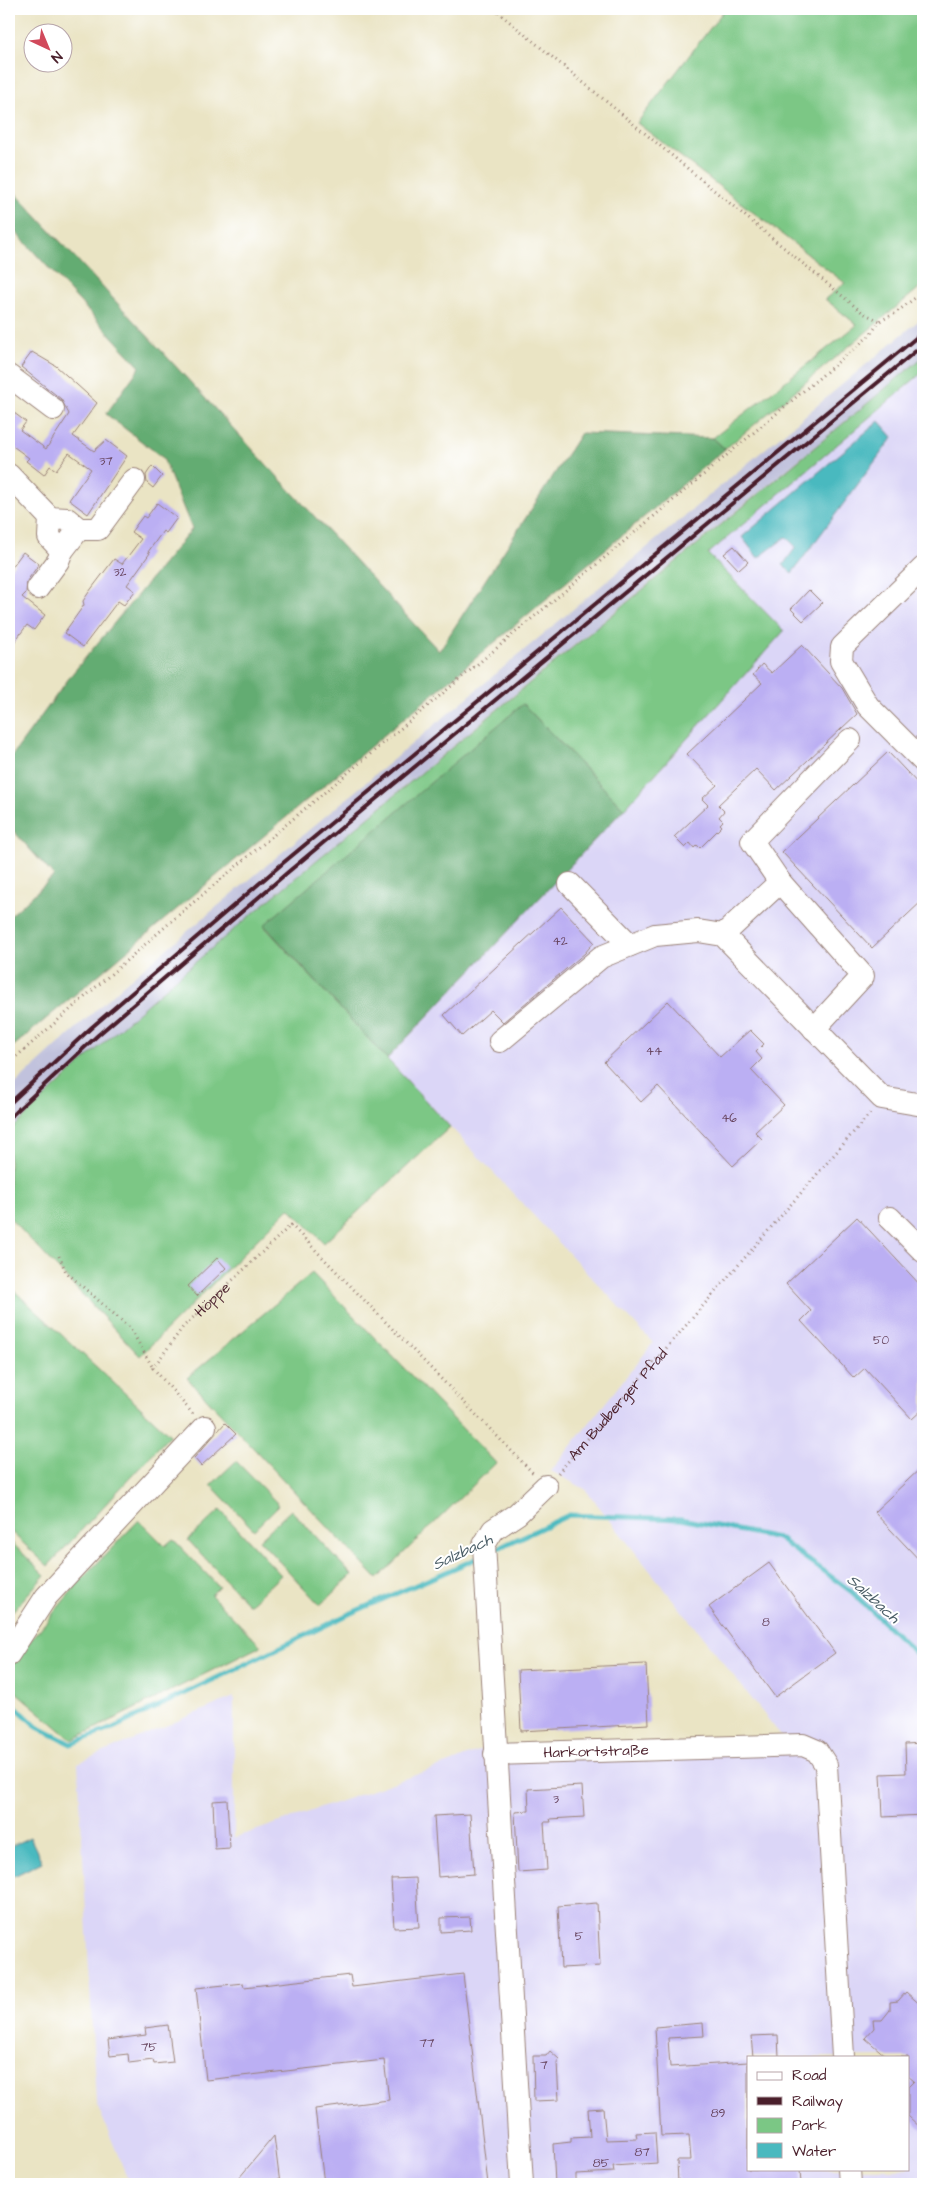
<svg xmlns="http://www.w3.org/2000/svg" width="932" height="2193" font-family="'Architects Daughter',sans-serif">
  <style>
    .built { fill: #dbd6f7; fill-rule: evenodd }
    .industrial { fill: #c1c2dd }
    .green { fill: #7bc785; stroke: #627358 }
    .forest { fill: #64ac72; stroke: #57664e }
    .water { fill: #4ab9bf; stroke: #4a6c75 }
    .lines { fill: none; stroke-linecap: round; stroke-linejoin: round }
    .stream { stroke: #4ab9bf; stroke-width: 5 }
    .building { fill: #bbaff3 }
    .minor-casing { stroke: #9a8278; stroke-width: 24 }
    .path { stroke: #9a8278; stroke-width: 3; stroke-dasharray: 1 4; stroke-linecap: butt }
    .minor { stroke: #fff; stroke-width: 22 }
    .rail { stroke: #4a1f2b; stroke-width: 4 }
    .labels { text-anchor: middle; stroke-width: 4; stroke-linejoin: round; paint-order: stroke }
    .number-label { font-size: 12px; fill: #66435d }
    .street-label { font-size: 15px; fill: #4a1f2b; stroke: #fff }
    .water-label { font-size: 16px; font-style: italic; fill: #4a5d66; stroke: #fff }
  </style>
  <rect width="100%" height="100%" fill="#fff"/>
  <filter id="ink" filterUnits="userSpaceOnUse"><feTurbulence type="fractalNoise" baseFrequency=".02" numOctaves="2"/><feDisplacementMap in="SourceGraphic" scale="10" xChannelSelector="R" yChannelSelector="G"/><feConvolveMatrix kernelMatrix="1 2 1 2 8 2 1 2 1" color-interpolation-filters="sRGB"/></filter>
  <filter id="wash" filterUnits="userSpaceOnUse"><feTurbulence type="fractalNoise" baseFrequency=".0096" numOctaves="4" result="noise"/><feDisplacementMap in="SourceGraphic" scale="20" xChannelSelector="R" yChannelSelector="G"/><feGaussianBlur stdDeviation="1.12" result="paint"/><feColorMatrix in="noise" values="0 0 0 0 0 0 0 0 0 0 0 0 0 0 0 0 0 1.4 0 .05"/><feComposite in="paint" operator="in"/></filter>
  <g filter="url(#wash)">
    <rect width="100%" height="100%" fill="#eae4c4"/>
    <path class="built" d="M 923,372 L 923,2184 L 130,2184 L 96,2102 L 78,1763 L 234,1697 L 234,1838 L 453,1762 L 489,1746 L 787,1743 L 585,1489 L 551,1471 L 653,1343 L 387,1059 L 624,809 L 784,631 L 708,554 ZM 748,2057 L 908,2057 L 908,2169 L 748,2169 Z"/>
    <polygon class="industrial" points="923,317 923,357 491,714 260,907 63,1079 9,1132 9,1090 122,986"/>
    <g class="green">
      <polygon points="725,9 923,9 923,285 725,449 713,438 857,325 825,299 845,283 637,123"/>
      <path d="M 923,357 L 923,372 L 708,554 L 784,631 L 624,809 L 523,704 L 264,926 L 450,1127 L 324,1243 L 289,1208 L 140,1356 L 9,1217 L 9,1132 C 116,1026 233,930 348,834 C 539,674 732,517 923,357 Z"/>
      <polygon points="312,1273 496,1463 377,1579 187,1378"/>
      <polygon points="9,1286 170,1435 48,1566 9,1530"/>
      <polygon points="236,1461 279,1505 254,1530 211,1485"/>
      <polygon points="220,1510 281,1575 249,1605 188,1540"/>
      <polygon points="291,1510 352,1575 320,1605 259,1540"/>
      <polygon points="139,1520 165,1546 173,1539 219,1587 211,1595 261,1646 72,1740 9,1686 9,1671 17,1657 80,1581"/>
      <polygon points="9,1540 45,1575 9,1615"/>
    </g>
    <g class="forest">
      <polygon points="9,186 439,651 581,433 713,438 725,449 9,1050 9,917 54,876 9,826 9,760 72,674 192,529 163,458 106,414 140,367 9,225"/>
      <polygon points="523,704 624,809 387,1059 264,925"/>
    </g>
    <g class="water">
      <polygon points="879,421 893,437 792,573 783,565 796,547 786,537 758,558 742,537"/>
      <polygon points="30,1837 42,1862 12,1877 9,1871 9,1847"/>
    </g>
    <g class="lines">
      <g class="stream">
        <polyline points="490,1552 569,1515 681,1519 778,1538 852,1592 923,1660"/>
        <polyline points="9,1700 37,1727 71,1744 113,1728 349,1614 478,1558"/>
      </g>
    </g>
    <g id="blocks">
      <g class="building">
        <polygon points="32,352 56,366 97,403 73,436 94,451 106,440 127,456 88,514 69,500 91,469 69,453 56,470 50,466 44,475 26,461 29,458 10,444 9,445 9,409 26,422 20,430 46,449 69,414 61,399 21,367"/>
        <polygon points="152,466 162,476 153,488 147,483 146,475"/>
        <polygon points="157,503 177,518 166,533 163,531 148,552 150,553 127,585 135,591 124,605 118,601 83,647 64,633 84,605 83,601 89,592 114,559 122,564 141,539 131,532 143,516 146,518"/>
        <polygon points="734,546 748,562 739,570 724,554"/>
        <polygon points="23,552 39,564 27,581 26,593 22,597 45,615 34,630 27,625 9,649 9,571"/>
        <polygon points="809,590 822,603 803,621 791,609"/>
        <polygon points="802,645 842,688 857,714 776,790 756,769 718,805 724,811 719,817 723,821 720,824 722,826 700,848 697,845 694,848 690,843 685,848 674,837 708,805 702,799 717,785 687,754 762,683 753,675 762,664 772,673"/>
        <polygon points="888,752 923,789 923,900 872,948 782,852"/>
        <polygon points="561,907 594,942 585,953 503,1022 491,1010 462,1036 444,1015"/>
        <polygon points="668,1001 720,1057 750,1030 764,1044 756,1052 762,1059 751,1070 784,1105 755,1132 762,1139 733,1166 658,1086 641,1102 604,1062"/>
        <polygon points="857,1217 923,1288 923,1409 912,1419 865,1368 854,1378 801,1321 811,1311 786,1284"/>
        <polygon points="217,1258 226,1268 197,1296 188,1286"/>
        <polygon points="225,1423 236,1434 201,1466 194,1458"/>
        <polygon points="923,1466 923,1564 874,1512"/>
        <polygon points="769,1563 835,1653 775,1697 709,1607"/>
        <polygon points="646,1664 649,1724 521,1731 518,1670"/>
        <polygon points="923,1743 923,1815 883,1817 881,1774 906,1773 905,1744"/>
        <polygon points="582,1786 584,1817 550,1819 551,1822 544,1822 547,1870 518,1872 515,1812 529,1811 528,1789"/>
        <polygon points="227,1800 230,1848 215,1849 213,1801"/>
        <polygon points="470,1814 474,1874 438,1877 434,1816"/>
        <polygon points="416,1878 419,1927 394,1928 391,1879"/>
        <polygon points="597,1903 600,1966 561,1968 558,1906"/>
        <polygon points="470,1917 471,1930 441,1932 441,1918"/>
        <polygon points="463,1974 488,2184 324,2184 315,2109 389,2100 384,2060 206,2080 196,1988 243,1983 244,1987 350,1975 352,1987"/>
        <polygon points="906,1992 923,2007 923,2130 908,2116 908,2087 914,2081 908,2076 908,2057 887,2057 865,2038 874,2028 873,2020 882,2020 890,2010 890,2002 898,2001"/>
        <polygon points="703,2023 704,2036 668,2038 670,2067 748,2062 748,2169 800,2169 801,2184 678,2184 677,2160 691,2160 689,2135 661,2136 655,2027"/>
        <polygon points="168,2025 173,2062 154,2064 153,2060 129,2063 128,2054 110,2056 108,2040 146,2035 145,2028"/>
        <polygon points="778,2035 779,2057 753,2057 751,2036"/>
        <polygon points="550,2051 559,2059 557,2062 559,2100 534,2101 533,2056 546,2056"/>
        <polygon points="603,2108 606,2140 637,2139 636,2133 655,2132 657,2163 613,2166 614,2172 576,2174 576,2184 555,2184 553,2144 571,2142 571,2138 590,2137 588,2109"/>
        <polygon points="274,2136 280,2184 234,2184"/>
      </g>
    </g>
  </g>
  <g filter="url(#ink)">
    <use href="#blocks" fill-opacity="0" stroke="#9a8278" stroke-width="1"/>
    <g class="lines">
      <defs>
        <g id="minor">
          <polyline points="9,376 53,409"/>
          <polyline points="9,475 50,518 67,519 79,529 62,551 49,537 50,518"/>
          <polyline points="79,529 98,529 134,480"/>
          <polyline points="923,568 842,647 841,661 868,706 923,761"/>
          <polyline points="38,588 58,561 62,551"/>
          <polyline points="780,882 752,841 850,740"/>
          <polyline points="570,884 630,945"/>
          <polyline points="723,935 780,882 863,976 814,1029"/>
          <polyline points="500,1041 601,957 655,935 698,931 723,935 882,1098 923,1105"/>
          <polyline points="890,1218 923,1251"/>
          <polyline points="9,1654 46,1597 205,1427"/>
          <path id="s3" d="M 495,1754 L 803,1745 L 817,1751 L 826,1765 L 843,2057"/>
          <polyline points="849,2169 850,2184"/>
          <polyline points="522,2184 484,1545 493,1530 517,1514 546,1486"/>
        </g>
      </defs>
      <use href="#minor" class="minor-casing"/>
      <g class="path">
        <polyline points="494,9 863,313 880,321"/>
        <polyline points="9,1063 189,906 869,336 880,321 894,314 923,292"/>
        <polyline points="59,1256 66,1272 130,1328 153,1368"/>
        <path id="s1" d="M 193,1414 L 153,1368 L 183,1327 L 291,1225 L 533,1473"/>
        <path id="s2" d="M 558,1473 L 872,1111"/>
      </g>
      <use href="#minor" class="minor"/>
      <g class="rail">
        <polyline points="9,1104 92,1027 283,863 923,332"/>
        <polyline points="9,1118 98,1035 288,872 923,345"/>
      </g>
    </g>
  </g>
  <g class="labels">
    <g class="number-label">
      <text x="106" y="465">37</text>
      <text x="120" y="576">32</text>
      <text x="560" y="945">42</text>
      <text x="654" y="1055">44</text>
      <text x="729" y="1122">46</text>
      <text x="881" y="1344">50</text>
      <text x="766" y="1626">8</text>
      <text x="556" y="1803">3</text>
      <text x="579" y="1940">5</text>
      <text x="427" y="2047">77</text>
      <text x="149" y="2051">75</text>
      <text x="544" y="2069">7</text>
      <text x="718" y="2117">89</text>
      <text x="642" y="2156">87</text>
      <text x="601" y="2167">85</text>
    </g>
    <g class="street-label">
      <text dy="5" stroke="none"><textPath href="#s1" startOffset="152">Höppe</textPath></text>
      <text dy="5" stroke="none"><textPath href="#s2" startOffset="91">Am Budberger Pfad</textPath></text>
      <text dy="5" stroke="none"><textPath href="#s3" startOffset="101">Harkortstraße</textPath></text>
    </g>
    <g class="water-label">
      <text transform="translate(462 1551) rotate(-25)" y="6">Salzbach</text>
      <text transform="translate(874 1598) rotate(42)" y="6">Salzbach</text>
    </g>
  </g>
  <rect width="932" height="2193" fill="none" stroke="#fff" stroke-width="30"/>
  <rect x="747" y="2056" width="162" height="115" fill="#ffffff" stroke="#b7a5aa"/>
  <rect x="757" y="2072" width="25" height="8" fill="#ffffff" stroke="#b7a5aa"/>
  <text x="792" y="2080" font-size="15" fill="#4a1f2b">Road</text>
  <rect x="757" y="2097" width="25" height="8" fill="#4a1f2b" stroke="#b7a5aa"/>
  <text x="792" y="2106" font-size="15" fill="#4a1f2b">Railway</text>
  <rect x="757" y="2118" width="25" height="15" fill="#7bc785" stroke="#b7a5aa"/>
  <text x="792" y="2130" font-size="15" fill="#4a1f2b">Park</text>
  <rect x="757" y="2143" width="25" height="15" fill="#4ab9bf" stroke="#b7a5aa"/>
  <text x="792" y="2156" font-size="15" fill="#4a1f2b">Water</text>
  <g transform="translate(48 48) rotate(136)"><circle r="24" fill="#ffffff" stroke="#b7a5aa"/>
  <path d="M0-4L9 19L0 12L-9 19Z" fill="#d1495b"/>
  <text y="-8" font-size="14" font-weight="bold" text-anchor="middle" fill="#4a1f2b">N</text>
  </g>
</svg>
